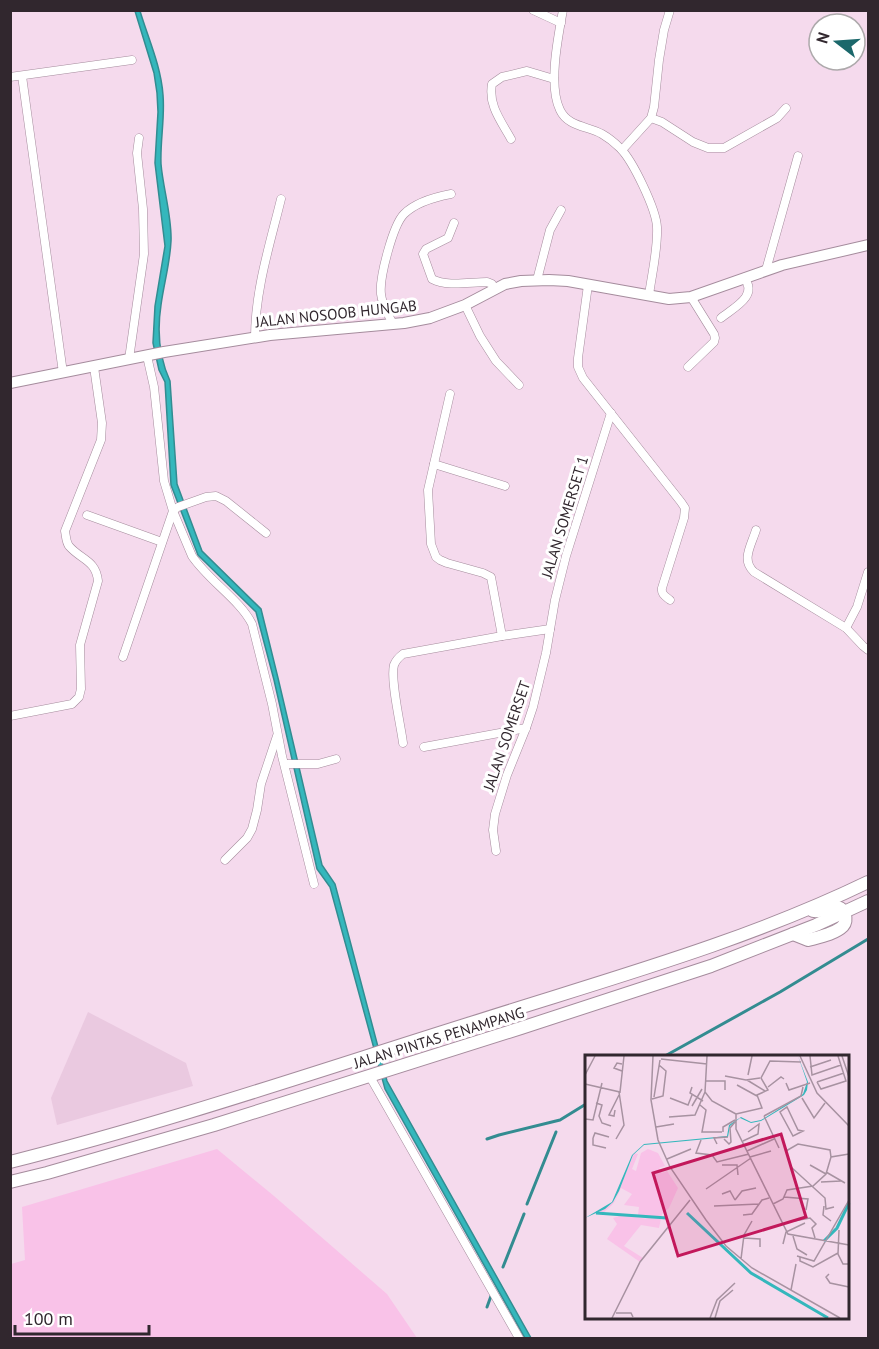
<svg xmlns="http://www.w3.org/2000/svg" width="879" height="1349" font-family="'PT Sans',sans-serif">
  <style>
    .built { fill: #eac9e0 }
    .green { fill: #f9c2e8 }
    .water { fill: #34b7bc; stroke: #338c91; stroke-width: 1.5 }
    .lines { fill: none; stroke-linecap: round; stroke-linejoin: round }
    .stream { stroke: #338c91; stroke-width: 3 }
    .street-casing { stroke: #a58c9d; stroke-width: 9 }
    .secondary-casing { stroke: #a58c9d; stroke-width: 12 }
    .primary-casing { stroke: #a58c9d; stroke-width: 14 }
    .street { stroke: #fff; stroke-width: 8 }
    .secondary { stroke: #fff; stroke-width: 10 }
    .primary { stroke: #fff; stroke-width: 12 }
    .labels { text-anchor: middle; stroke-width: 6; stroke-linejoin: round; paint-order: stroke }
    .street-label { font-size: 15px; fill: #31272e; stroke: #fff }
    .inset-river { fill: none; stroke: #34b7bc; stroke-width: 3 }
    .inset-road { fill: none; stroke: #a792a1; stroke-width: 1.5 }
    .view { fill: #c2185b; fill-opacity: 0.15; stroke: #c2185b; stroke-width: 3 }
    .inset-edge { fill: none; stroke: #31272e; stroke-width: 3 }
  </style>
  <rect width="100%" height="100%" fill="#f5daed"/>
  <polygon class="built" points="88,1012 186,1063 193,1086 57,1125 51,1098"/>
  <polygon class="green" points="217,1149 274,1196 387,1294 417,1338 11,1338 11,1264 25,1260 22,1207"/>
  <path class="water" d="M 135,11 L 140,11 C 148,38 161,66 163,95 C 165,118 160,141 161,164 C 163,188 172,217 171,241 C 170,263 164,283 161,305 C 157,331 159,357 170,381 L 177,484 L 202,551 L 261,609 L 278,678 L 322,865 L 335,884 L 387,1081 L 531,1338 L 525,1338 L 385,1089 L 330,887 L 317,869 L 274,680 L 256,612 L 198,555 L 171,485 L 165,382 L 159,370 L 153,343 L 155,306 L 165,246 L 155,163 L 158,112 L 157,93 L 154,73 Z"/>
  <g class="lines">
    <g class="stream">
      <polyline points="665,1056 780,992 868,939"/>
      <polyline points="487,1139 499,1135 560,1120 586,1104"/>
      <polyline points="527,1204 556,1132"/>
      <polyline points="503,1267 524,1214"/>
      <polyline points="487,1307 491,1296"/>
    </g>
    <defs>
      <g id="street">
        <polyline points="533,10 561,23"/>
        <path d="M 563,10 C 558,37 548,86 560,110 C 568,127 588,126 602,134 C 609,138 615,143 620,148 C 633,161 656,209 657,227 C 658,249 652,273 649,295"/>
        <polyline points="22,76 63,373"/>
        <polyline points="10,77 132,60"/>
        <polyline points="651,118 662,122 693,142 708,148 724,148 777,118 786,108"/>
        <path d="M 511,139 C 501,121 488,105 492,84 L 502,77 L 527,71 L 554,79"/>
        <polyline points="622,150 651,118 654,107 659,60 664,30 670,10"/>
        <path d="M 454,223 L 448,238 L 426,249 L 423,254 L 432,279 C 447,287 470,282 487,282 L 492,284 L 495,289"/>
        <polyline points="766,270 798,156"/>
        <polyline points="537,280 550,230 561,210"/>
        <path d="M 588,285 L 578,358 L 578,367 L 583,378 L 681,502 L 685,508 L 684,518 L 662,588 C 661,594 665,596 670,600"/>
        <polyline points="465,305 480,336 496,361 519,385"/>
        <path d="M 721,318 C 733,308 759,296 744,278"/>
        <path d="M 393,324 C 388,314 382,305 381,294 C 379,278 393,225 404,214 C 416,202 435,197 451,194"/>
        <path d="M 255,338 C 255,290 270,244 281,199"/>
        <path d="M 147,356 L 154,387 L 164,481 L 173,511 L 192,556 C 209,581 240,600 252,624 L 272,704 L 282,756 L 314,884"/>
        <polyline points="129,359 144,254 143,209 137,153 139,138"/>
        <polyline points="688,367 714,342 715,338 714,334 691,297"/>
        <polyline points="450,394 428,490 431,544 436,557 440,560 447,563 483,573 491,577 502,636"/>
        <polyline points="434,464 505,486"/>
        <polyline points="87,515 162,542"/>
        <path d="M 756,530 C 751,546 741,560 754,572 L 846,628 L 863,646 L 868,650"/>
        <polyline points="846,628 857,607 868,572"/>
        <polyline points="123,657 173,511 178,507 206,497 216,496 226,501 266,533"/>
        <path d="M 10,716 L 72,704 L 79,697 L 81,689 L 80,645 L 98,581 C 96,560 81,560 69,546 C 66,542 66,536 65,531 L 101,440 L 102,423 L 94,367"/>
        <path d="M 403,743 C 401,726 390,680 394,665 C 396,660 399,657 403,654 L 502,636 L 550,629"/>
        <polyline points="424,747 526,728"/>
        <polyline points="285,764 318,764 336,759"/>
        <polyline points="496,851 493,830 495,814 507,775 526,728 533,707 546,653 555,600 566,556 611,413"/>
        <polyline points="225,860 247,838 252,829 257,810 261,784 277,736"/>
        <polyline points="369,1075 519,1338"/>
      </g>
      <polyline id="secondary" points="10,383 164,352 270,335 404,323 430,318 465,305 505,284 521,281 549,280 568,281 669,299 691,297 782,265 868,245"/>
      <g id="primary">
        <path d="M 793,934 L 808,940 C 819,937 835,934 843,926 C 848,920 845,907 836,907 C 828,906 822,913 813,911"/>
        <path d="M 10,1162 C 166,1123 318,1071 471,1023 C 605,980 742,943 868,882"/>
        <polyline points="10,1182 47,1173 214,1125 521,1028 711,966 816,925 868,901"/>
      </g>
    </defs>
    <use href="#street" class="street-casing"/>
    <use href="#secondary" class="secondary-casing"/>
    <use href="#primary" class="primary-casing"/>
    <use href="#street" class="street"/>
    <use href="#secondary" class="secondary"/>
    <use href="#primary" class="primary"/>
  </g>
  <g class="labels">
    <g class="street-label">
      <text transform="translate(336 314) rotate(-6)" y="5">JALAN NOSOOB HUNGAB</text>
      <text transform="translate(565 517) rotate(-73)" y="5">JALAN SOMERSET 1</text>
      <text transform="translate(507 736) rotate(-71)" y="5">JALAN SOMERSET</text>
      <text transform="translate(439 1038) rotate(-17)" y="5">JALAN PINTAS PENAMPANG</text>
    </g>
  </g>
  <g transform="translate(585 1055)">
    <rect width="264" height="264" fill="#f5daed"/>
    <path d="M 63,94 L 73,98 L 80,111 L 74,113 L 77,118 L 82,116 L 93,133 L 84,153 L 77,159 L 74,173 L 56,170 L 39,191 L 58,203 L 55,207 L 22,184 L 32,169 L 28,163 L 37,160 L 63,164 L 53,160 L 54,152 L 39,150 L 47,139 L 36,133 L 30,146 L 27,150 L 18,158 L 14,157 L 30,145 L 49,98 L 53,99 L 47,114 L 51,116 L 56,98 Z" fill="#f9c2e8"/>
    <path d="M 213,1 L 223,27 L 222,35 L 219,40 L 176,66 L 166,68 L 155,63 L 145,71 L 143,82 L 59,90 L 48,100 L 34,136 L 28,147 L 20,154 L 0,163 L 27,147 L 47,100 L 59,89 L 142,81 L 144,70 L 156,62 L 166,67 L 176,65 L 218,39 L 222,27 Z" fill="#34b7bc"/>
    <path class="inset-river" d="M 11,158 L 82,163M 102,158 L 166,218 L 243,263M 239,186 L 252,173 L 264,148"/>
    <path class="inset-road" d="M 68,1 L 66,45 L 73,85 L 85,112 L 121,165 L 141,191 L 167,213 L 255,263M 122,1 L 120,37 L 127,46 L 151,59 L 151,74 L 203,179 L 264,190M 215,1 L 232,38 L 264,71M 225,1 L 227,20 L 256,10M 257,1 L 264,22M 76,4 L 122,9M 37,9 L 32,8 L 29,13 L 37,16M 225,12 L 246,5M 0,20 L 10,1M 163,20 L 167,1M 140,21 L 161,25 L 175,23M 162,25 L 180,36M 120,26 L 140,26 L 140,35M 232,27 L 236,34 L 261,26 L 253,1M 232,27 L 259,18M 201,28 L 204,35 L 225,28M 0,29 L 35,37 L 39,1M 152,30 L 172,41M 107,32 L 105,38 L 118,46M 183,32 L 196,22 L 199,24M 69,42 L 75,5M 85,43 L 103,50 L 107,40M 217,43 L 229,63 L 240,48M 67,44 L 78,41 L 81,16 L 74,10M 11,48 L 17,50 L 14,61 L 17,68 L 26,71M 115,50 L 121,55 L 117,77 L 137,77M 107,51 L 117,34M 202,52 L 213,75 L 218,76 L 208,81 L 195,57 ZM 30,55 L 29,61 L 24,60 L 34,40M 151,59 L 177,53 L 172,40 L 183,35 L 176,23 L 185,6 L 216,7M 179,61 L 216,41 L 218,32M 179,61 L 194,93M 84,62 L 110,60 L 120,37M 0,64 L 8,65 L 17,28M 71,72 L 89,69M 138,77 L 138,72 L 150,65M 8,83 L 8,90 L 21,93M 8,83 L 10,78 L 24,82M 31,84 L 39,70 L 34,37M 139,84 L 144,89 L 146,87 L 145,73 L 150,67M 116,85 L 111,98 L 127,100 L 132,107 L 164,99M 158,86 L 173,79 L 174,69 L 163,77M 132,89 L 129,83 L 143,82M 162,96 L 189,84M 201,96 L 213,89 L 245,95 L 246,102M 165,102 L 186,96M 82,104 L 106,94M 137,110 L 152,110 L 153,120M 225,110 L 241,119M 206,112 L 240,143 L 241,154 L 249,152M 241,117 L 260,128M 236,127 L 256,126M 121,134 L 166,103M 137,139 L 145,136 L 150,145M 199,142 L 223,144 L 221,155M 150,145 L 157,136 L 171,133M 188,149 L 198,144 L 202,135 L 228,131 L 241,119 L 246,102 L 264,99M 129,151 L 174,149M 239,151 L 238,160 L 246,166M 158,160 L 167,159 L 177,145 L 184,143M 209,166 L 225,163 L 231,169 L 227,173 L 230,183M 254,175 L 253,199 L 258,209 L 264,209M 208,181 L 212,194 L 222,200M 159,183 L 175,184 L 175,192M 198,189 L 201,177 L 220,168M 212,201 L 229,206 L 264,145M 215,202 L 215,206 L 228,212 L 253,198M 156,204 L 159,180 L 167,166M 244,219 L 241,222 L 245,228 L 264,232M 206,235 L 211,209M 31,258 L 46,258 L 48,262M 27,263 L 55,207 L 105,145M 125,263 L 132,245 L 150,228M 130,263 L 135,246 L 148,235"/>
    <path class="view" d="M 196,79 L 221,162 L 93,201 L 68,118 Z"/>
    <rect width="264" height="264" class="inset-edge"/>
  </g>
  <rect width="879" height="1349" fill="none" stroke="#31272e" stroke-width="24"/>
  <g transform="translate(837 42) rotate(287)"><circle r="28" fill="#ffffff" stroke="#ada9ab" stroke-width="1.5"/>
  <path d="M0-4.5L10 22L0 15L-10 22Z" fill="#1b686b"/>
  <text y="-9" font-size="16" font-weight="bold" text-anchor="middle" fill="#31272e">N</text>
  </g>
  <path d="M15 1325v9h134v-9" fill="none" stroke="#31272e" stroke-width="3"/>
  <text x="24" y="1325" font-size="18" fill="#31272e" stroke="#ffffff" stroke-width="4.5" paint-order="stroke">100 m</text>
</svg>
